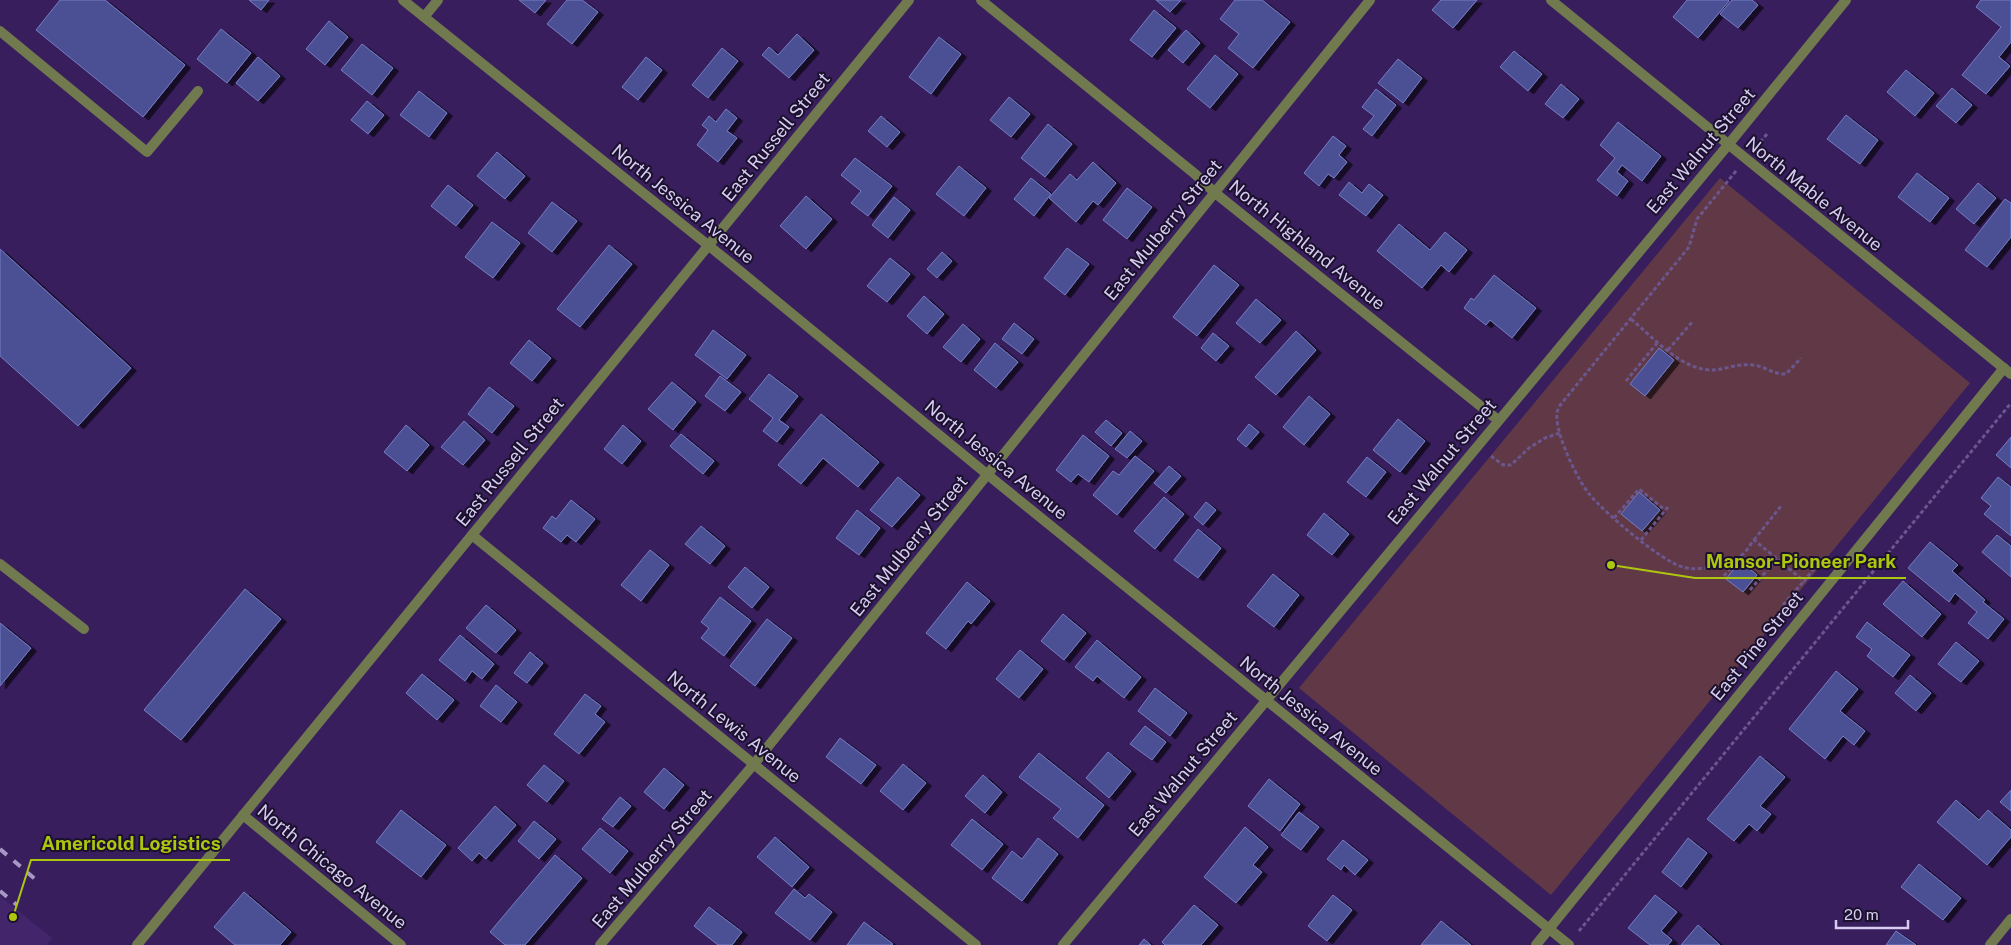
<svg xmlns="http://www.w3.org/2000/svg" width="2011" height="945" font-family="'Public Sans',sans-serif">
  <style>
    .built { fill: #42256b }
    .green { fill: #613946 }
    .building { fill: #4b5093; stroke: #767dc4; filter: url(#shadow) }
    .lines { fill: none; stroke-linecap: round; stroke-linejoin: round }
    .path { stroke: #6b568d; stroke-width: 3; stroke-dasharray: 4 2.5; stroke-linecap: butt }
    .lane { stroke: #717a4e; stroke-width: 10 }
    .street { stroke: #717a4e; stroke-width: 10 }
    .rail { stroke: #a797c5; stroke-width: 4; stroke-dasharray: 9 9; stroke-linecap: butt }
    .labels { text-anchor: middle; stroke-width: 4; stroke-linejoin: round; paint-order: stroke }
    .street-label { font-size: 18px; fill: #d6cbf1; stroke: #1b112d }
    .leader { fill: none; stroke: #adc60f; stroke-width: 2 }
    .callout-dot { fill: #adc60f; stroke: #1b112d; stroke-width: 2 }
    .callout-label { font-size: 19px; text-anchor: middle; font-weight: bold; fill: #adc60f; stroke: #1b112d; stroke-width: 4; stroke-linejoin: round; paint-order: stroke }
  </style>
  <defs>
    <filter id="shadow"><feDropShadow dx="5.5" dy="3" stdDeviation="0" flood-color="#0009"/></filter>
  </defs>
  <rect width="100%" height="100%" fill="#381e5d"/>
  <polygon class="built" points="0,896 52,938 47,945 0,945"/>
  <polygon class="green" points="1720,178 1970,383 1551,895 1299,688"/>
  <g class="building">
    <polygon points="60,0 105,0 185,65 143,117 36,30"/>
    <polygon points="249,0 269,0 261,10"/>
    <polygon points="519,0 546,0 535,13"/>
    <polygon points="567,0 582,0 598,12 572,44 547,24"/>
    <polygon points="1156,0 1181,0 1170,12"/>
    <polygon points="1235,0 1262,0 1290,22 1253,68 1228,48 1239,34 1220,19"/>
    <polygon points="1441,0 1477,0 1453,28 1432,10"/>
    <polygon points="1687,0 1728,0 1729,1 1698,38 1673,17"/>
    <polygon points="1732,0 1752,0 1758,5 1738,28 1720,14"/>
    <polygon points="1981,0 2011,0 2011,42 1999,57 2010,66 1986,94 1962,75 2001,27 1976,7"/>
    <polygon points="1154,10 1176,28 1152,57 1130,40"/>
    <polygon points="329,21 348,37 325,65 306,49"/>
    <polygon points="221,29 251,53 227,83 197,59"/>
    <polygon points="1186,30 1200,43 1183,63 1168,50"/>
    <polygon points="797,34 814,50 789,78 762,55 769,47 778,55"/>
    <polygon points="939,37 961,54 931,94 909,77"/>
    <polygon points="362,44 393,68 372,95 341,70"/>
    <polygon points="722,48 738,61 708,98 692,85"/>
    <polygon points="1514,51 1542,74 1528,91 1500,67"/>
    <polygon points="1215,55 1238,74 1210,108 1187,89"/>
    <polygon points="258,57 280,76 258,101 236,83"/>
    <polygon points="646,57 662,70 638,100 622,87"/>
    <polygon points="1398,59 1422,78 1403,103 1378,83"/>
    <polygon points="1906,70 1934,93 1915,116 1887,92"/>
    <polygon points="1561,84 1579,99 1563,118 1545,104"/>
    <polygon points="1952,88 1972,105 1956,123 1936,106"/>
    <polygon points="1376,89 1396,105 1372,136 1363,129 1374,116 1362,107"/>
    <polygon points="419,91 447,113 429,137 400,115"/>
    <polygon points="1009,97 1030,114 1011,137 990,120"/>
    <polygon points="367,101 384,115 368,134 351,120"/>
    <polygon points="726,109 737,118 727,131 737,138 718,162 697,145 708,130 702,125 709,116 716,122"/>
    <polygon points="1846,115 1878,140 1860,164 1827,139"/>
    <polygon points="881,116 900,132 887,147 868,131"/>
    <polygon points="1618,122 1661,156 1642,181 1622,165 1617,172 1628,181 1617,196 1597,180 1615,158 1600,145"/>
    <polygon points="1048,124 1072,144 1045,177 1021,158"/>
    <polygon points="1333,136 1346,146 1339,155 1347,162 1334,178 1328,174 1319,186 1304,173"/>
    <polygon points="497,152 525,176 505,199 477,176"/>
    <polygon points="855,158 892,186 868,216 851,203 861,191 841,175"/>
    <polygon points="1093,162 1116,183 1098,205 1093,201 1076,222 1049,198 1070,174 1077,180"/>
    <polygon points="959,166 986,188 964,216 936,194"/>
    <polygon points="1917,173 1949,198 1930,222 1898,197"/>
    <polygon points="1031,178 1051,194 1034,216 1014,199"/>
    <polygon points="1349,182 1362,193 1369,184 1383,195 1366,216 1339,195"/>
    <polygon points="1978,183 1996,198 1974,224 1956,209"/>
    <polygon points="448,185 473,205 456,226 431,206"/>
    <polygon points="1127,188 1152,207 1127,239 1103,220"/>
    <polygon points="806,196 832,219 806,249 780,226"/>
    <polygon points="894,197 910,210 888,238 872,225"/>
    <polygon points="2005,199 2011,203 2011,237 1987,267 1965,250"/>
    <polygon points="552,202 577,221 552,252 528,233"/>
    <polygon points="492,222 520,243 493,278 465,257"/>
    <polygon points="1399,224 1430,250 1445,232 1467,250 1449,272 1441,265 1422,288 1377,251"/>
    <polygon points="609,245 632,264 580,327 557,309"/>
    <polygon points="1067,248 1089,264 1065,295 1044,278"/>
    <polygon points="0,249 131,368 78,426 0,356"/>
    <polygon points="942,252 952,261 937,278 927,269"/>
    <polygon points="890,258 910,274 887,302 867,286"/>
    <polygon points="1214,265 1239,285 1197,336 1173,317"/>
    <polygon points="1494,275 1536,308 1512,338 1490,320 1486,325 1464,308 1471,298 1474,300"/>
    <polygon points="924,296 944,314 927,334 907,316"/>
    <polygon points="1256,299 1281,320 1260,343 1236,323"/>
    <polygon points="1014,323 1034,339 1022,354 1002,339"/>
    <polygon points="963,324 980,339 961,362 943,347"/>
    <polygon points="713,330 746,355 727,379 695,355"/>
    <polygon points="1296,331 1316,350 1276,395 1255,377"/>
    <polygon points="1213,333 1229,346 1216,361 1201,348"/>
    <polygon points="529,340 551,358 532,381 510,363"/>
    <polygon points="995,343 1018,362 996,388 974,370"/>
    <polygon points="1659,348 1674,360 1645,396 1630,384"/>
    <polygon points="769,374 798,396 779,420 789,427 777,442 763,431 773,418 749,399"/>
    <polygon points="720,376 741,392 725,411 705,396"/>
    <polygon points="672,382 696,402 673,430 648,409"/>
    <polygon points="489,387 514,406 492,433 468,414"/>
    <polygon points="1309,396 1330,414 1304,445 1283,427"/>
    <polygon points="821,414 879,462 858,487 823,458 801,484 778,465"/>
    <polygon points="1398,419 1425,441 1400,472 1373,450"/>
    <polygon points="1106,420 1122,433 1111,446 1095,432"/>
    <polygon points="464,421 485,440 463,465 441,447"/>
    <polygon points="1249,424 1259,432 1246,447 1237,439"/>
    <polygon points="406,425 429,445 407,471 384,452"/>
    <polygon points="623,425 641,441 622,464 604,449"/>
    <polygon points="1130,431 1142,441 1127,458 1115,449"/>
    <polygon points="681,434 714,461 703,474 670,446"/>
    <polygon points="1083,435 1109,456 1089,482 1078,474 1071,482 1056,470"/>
    <polygon points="2011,437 2011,468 1996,455"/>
    <polygon points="1135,456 1154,471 1117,515 1093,495 1113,471 1119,475"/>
    <polygon points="1367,457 1386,472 1366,497 1347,482"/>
    <polygon points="1169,466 1181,476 1166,493 1154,483"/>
    <polygon points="898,477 920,495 892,527 870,510"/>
    <polygon points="1998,477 2011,487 2011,536 1984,514 1991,506 1981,498"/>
    <polygon points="1639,492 1660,510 1642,531 1621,514"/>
    <polygon points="1164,497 1184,514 1155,549 1134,531"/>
    <polygon points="571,500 595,519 576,542 567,535 561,542 543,528 552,516 556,519"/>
    <polygon points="1206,502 1216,510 1203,525 1194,517"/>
    <polygon points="857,510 880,528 859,555 836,538"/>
    <polygon points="1324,513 1349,534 1332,555 1307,535"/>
    <polygon points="701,526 725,546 710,564 685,544"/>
    <polygon points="1198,529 1221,548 1198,578 1174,560"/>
    <polygon points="1997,535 2011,546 2011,577 1982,552"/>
    <polygon points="1930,542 1958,565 1952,571 1985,600 1983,602 2004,619 1988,639 1968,623 1977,612 1955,593 1949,602 1908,568"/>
    <polygon points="650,550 669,565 641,601 621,585"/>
    <polygon points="1740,561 1757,575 1743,592 1726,579"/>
    <polygon points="745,567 769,587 752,608 728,587"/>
    <polygon points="1273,574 1299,595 1274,627 1247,606"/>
    <polygon points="1903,581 1941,614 1922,637 1883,604"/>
    <polygon points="967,582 990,601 971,624 968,621 946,649 926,633"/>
    <polygon points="245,589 281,619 181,740 144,710"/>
    <polygon points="720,597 751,621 724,656 701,638 709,628 701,622"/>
    <polygon points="486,605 516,630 496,653 466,628"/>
    <polygon points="1063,614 1086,633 1064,660 1041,641"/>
    <polygon points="767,619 792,638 755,686 730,666"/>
    <polygon points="1867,622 1910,655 1893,677 1867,656 1872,649 1856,637"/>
    <polygon points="0,623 31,648 0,686"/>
    <polygon points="460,635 494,664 482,679 472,671 465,681 439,660"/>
    <polygon points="1097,640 1141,677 1124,698 1097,676 1093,681 1075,667"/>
    <polygon points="1956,642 1979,661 1961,682 1938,664"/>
    <polygon points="1020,650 1043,669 1019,698 996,679"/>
    <polygon points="530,652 543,663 527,683 514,673"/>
    <polygon points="1836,671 1858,689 1840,711 1865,731 1854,745 1843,736 1825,759 1789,729"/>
    <polygon points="422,674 454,700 437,720 406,693"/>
    <polygon points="1910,675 1931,693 1916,711 1895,693"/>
    <polygon points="496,685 517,702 501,722 480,706"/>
    <polygon points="1155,688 1187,713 1170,736 1138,711"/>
    <polygon points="585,694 601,706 595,714 605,722 579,754 554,734"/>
    <polygon points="1145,726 1166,742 1152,760 1130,744"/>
    <polygon points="840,738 876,765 861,784 826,757"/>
    <polygon points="1108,752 1131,771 1109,798 1086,778"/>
    <polygon points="1039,753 1104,805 1078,838 1053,818 1061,809 1019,777"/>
    <polygon points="1760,756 1785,777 1760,806 1771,814 1757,831 1749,824 1734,841 1707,819"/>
    <polygon points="903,764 926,783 903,810 880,791"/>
    <polygon points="544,765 564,781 547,802 527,785"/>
    <polygon points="664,768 684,785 664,809 644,792"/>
    <polygon points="983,775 1002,792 985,813 965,796"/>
    <polygon points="1269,779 1300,804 1280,831 1248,806"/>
    <polygon points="2011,790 2011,811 2000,802"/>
    <polygon points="620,797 631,806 613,827 602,819"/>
    <polygon points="1956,800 1979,820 1988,810 2011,830 2011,837 1987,865 1937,822"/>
    <polygon points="495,806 516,825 486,859 479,853 472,861 458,848"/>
    <polygon points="401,810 446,845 421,877 376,842"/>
    <polygon points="1299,812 1319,827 1301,850 1281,835"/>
    <polygon points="972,819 1003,844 982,870 951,845"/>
    <polygon points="534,821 556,839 539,859 518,841"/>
    <polygon points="1245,827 1268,847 1253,865 1262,872 1236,903 1204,877"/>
    <polygon points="600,828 628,851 610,873 582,849"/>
    <polygon points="775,837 809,867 792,887 757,857"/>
    <polygon points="1038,838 1058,854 1022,901 992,878 1012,851 1022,859"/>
    <polygon points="1688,838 1707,853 1681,887 1662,872"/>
    <polygon points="1343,840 1368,860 1355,875 1344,865 1341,870 1327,859"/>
    <polygon points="555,855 582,878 525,945 505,945 490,932"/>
    <polygon points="1919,864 1961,898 1943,920 1901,887"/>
    <polygon points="794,889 805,898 809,894 832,912 810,940 775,913"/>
    <polygon points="244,892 291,932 280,945 235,945 214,927"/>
    <polygon points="1333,895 1352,910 1327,941 1308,926"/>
    <polygon points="1655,895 1677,912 1661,931 1672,940 1668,945 1650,945 1628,928"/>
    <polygon points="1194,905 1218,925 1201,945 1165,945 1162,942"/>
    <polygon points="709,907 742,932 732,945 718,945 694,926"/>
    <polygon points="1441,921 1471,945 1421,945"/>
    <polygon points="864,922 893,944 892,945 847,945"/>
    <polygon points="1698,925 1720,945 1681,945"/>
    <polygon points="1896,931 1916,945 1886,945"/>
    <polygon points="1144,939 1151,945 1139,945"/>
  </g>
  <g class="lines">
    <g class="path">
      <polyline points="1756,147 1767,134"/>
      <path d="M 1736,171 L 1697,219 L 1689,247 L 1561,404 C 1558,408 1556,413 1557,418 C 1557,437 1578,481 1590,495 C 1605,513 1662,562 1683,567 C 1699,572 1728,565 1742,555 C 1746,552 1750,545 1754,540 L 1804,581 L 1823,557"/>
      <path d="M 1631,319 C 1654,338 1680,369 1711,370 C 1725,370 1737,363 1753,365 C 1765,366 1774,375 1786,374 L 1801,358"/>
      <polyline points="1668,350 1693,321"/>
      <polyline points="1626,381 1658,342"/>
      <polyline points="1491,456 1503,465 1511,465 1529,448 1545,438 1560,433"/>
      <polyline points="1614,518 1639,489 1665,510"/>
      <polyline points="1641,540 1668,507"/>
      <polyline points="1754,540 1781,506"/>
      <polyline points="1724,576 1742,555"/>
      <polyline points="1750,590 1777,559"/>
      <polyline points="1783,605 1804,581"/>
      <polyline points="1579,931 2011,403"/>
    </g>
    <polyline class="lane" points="0,564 84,629"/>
    <g class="street">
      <polyline points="403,0 729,262 988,475 1569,945"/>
      <polyline points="981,0 1195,174 1214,192 1498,420"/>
      <polyline points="1551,0 2011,374"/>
      <polyline points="424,17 438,0"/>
      <polyline points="0,31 147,152 198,91"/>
      <polyline points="472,535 976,945"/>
      <polyline points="243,815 401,945"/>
      <polyline points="137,945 909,0"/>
      <polyline points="600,945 754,764 1370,0"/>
      <polyline points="1063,945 1728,145 1846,0"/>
      <polyline points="1536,945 2004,368"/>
      <polyline points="1990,945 2011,919"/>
    </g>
    <g class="rail">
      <polyline points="0,849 35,879"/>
      <polyline points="0,891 17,905"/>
    </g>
  </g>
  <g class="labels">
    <g class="street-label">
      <text transform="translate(776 137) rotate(-51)" y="6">East Russell Street</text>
      <text transform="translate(1701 151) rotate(-50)" y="6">East Walnut Street</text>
      <text transform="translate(1814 194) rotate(39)" y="6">North Mable Avenue</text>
      <text transform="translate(683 204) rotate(39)" y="6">North Jessica Avenue</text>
      <text transform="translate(1163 230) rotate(-51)" y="6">East Mulberry Street</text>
      <text transform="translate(1307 245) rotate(39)" y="6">North Highland Avenue</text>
      <text transform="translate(996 460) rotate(39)" y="6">North Jessica Avenue</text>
      <text transform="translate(510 462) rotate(-51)" y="6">East Russell Street</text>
      <text transform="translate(1442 462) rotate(-50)" y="6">East Walnut Street</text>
      <text transform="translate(909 546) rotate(-51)" y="6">East Mulberry Street</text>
      <text transform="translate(1757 646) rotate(-51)" y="6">East Pine Street</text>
      <text transform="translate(1311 716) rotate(39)" y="6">North Jessica Avenue</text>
      <text transform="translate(734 727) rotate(39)" y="6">North Lewis Avenue</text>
      <text transform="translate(1183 774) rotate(-50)" y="6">East Walnut Street</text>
      <text transform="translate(652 859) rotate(-50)" y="6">East Mulberry Street</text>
      <text transform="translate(332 867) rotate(39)" y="6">North Chicago Avenue</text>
    </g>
  </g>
  <path class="leader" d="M1611 565L1695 578H1906M13 917L31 860H230"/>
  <g class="callout-dot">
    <circle cx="1611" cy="565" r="5"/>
    <circle cx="13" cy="917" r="5"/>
  </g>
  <g class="callout-label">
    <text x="1801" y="568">Mansor-Pioneer Park</text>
    <text x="131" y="850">Americold Logistics</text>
  </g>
  <path d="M1836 920v8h72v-8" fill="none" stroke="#d6cbf1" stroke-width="2.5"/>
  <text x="1844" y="920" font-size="15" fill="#d6cbf1" stroke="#1b112d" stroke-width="4" paint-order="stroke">20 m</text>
</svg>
